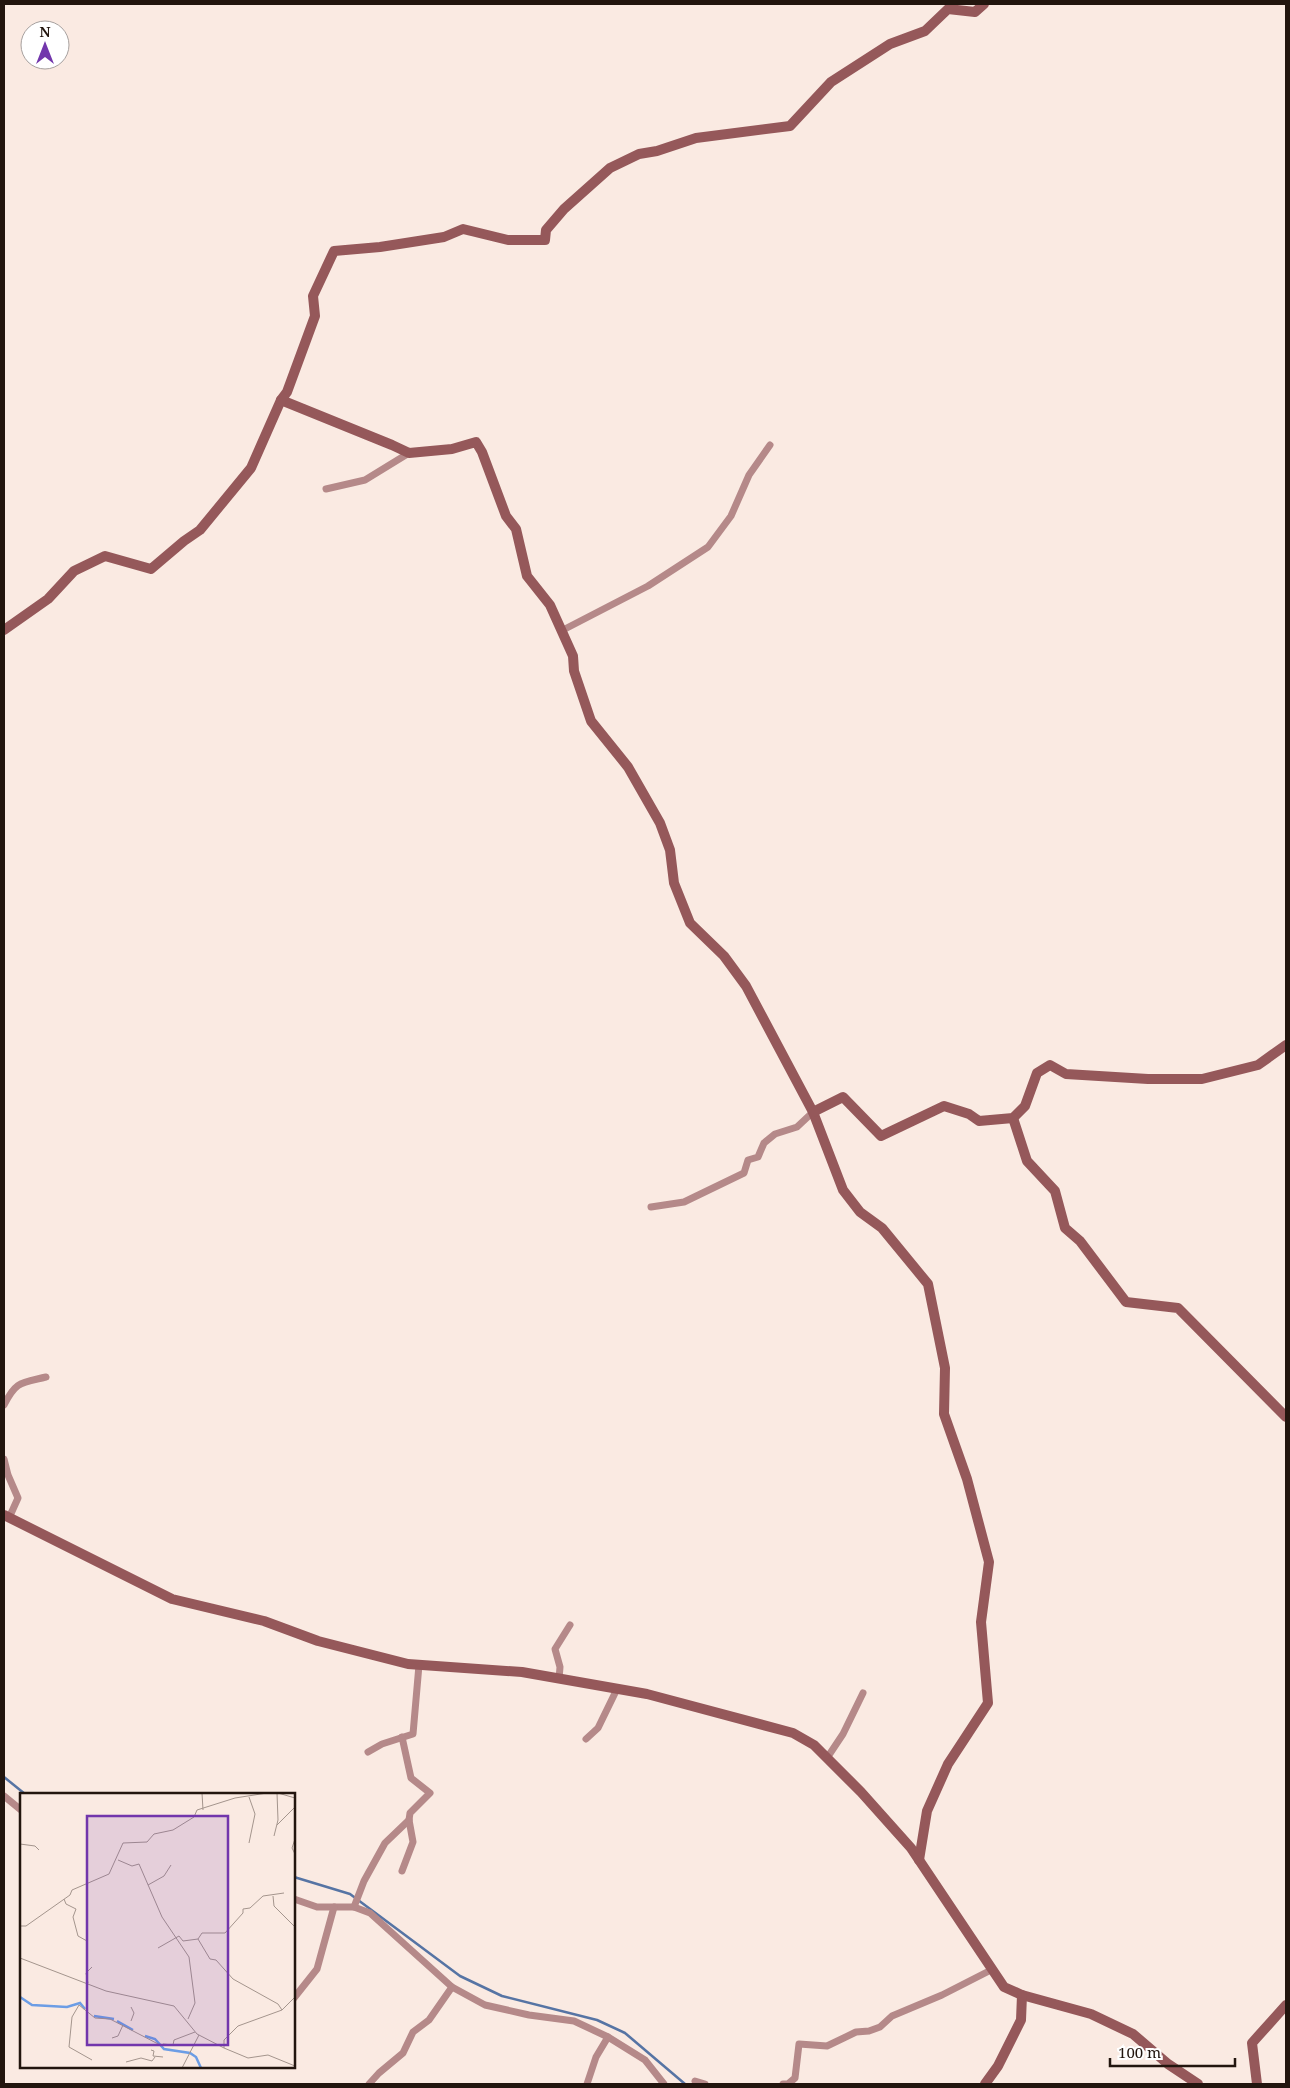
<svg xmlns="http://www.w3.org/2000/svg" width="1290" height="2088" font-family="'Noto Serif',serif">
  <style>
    .lines { fill: none; stroke-linecap: round; stroke-linejoin: round }
    .stream { stroke: #5674a4; stroke-width: 2.5 }
    .street { stroke: #b58989; stroke-width: 7 }
    .secondary { stroke: #95585a; stroke-width: 10 }
    .inset-river { fill: none; stroke: #6c9de5; stroke-width: 2.5 }
    .inset-road { fill: none; stroke: #a4958d; stroke-width: 1 }
    .view { fill: #7236ac; fill-opacity: 0.15; stroke: #7236ac; stroke-width: 2.5 }
    .inset-edge { fill: none; stroke: #22150e; stroke-width: 2.5 }
  </style>
  <rect width="100%" height="100%" fill="#faeae2"/>
  <g class="lines">
    <g class="stream">
      <polyline points="4,1777 25,1794"/>
      <polyline points="294,1877 350,1894 460,1976 502,1996 597,2020 625,2033 685,2084"/>
    </g>
    <g class="street">
      <polyline points="326,489 365,480 409,453"/>
      <polyline points="561,631 648,586 708,547 731,516 749,475 770,445"/>
      <polyline points="651,1207 684,1202 744,1173 748,1160 758,1157 764,1143 775,1134 797,1127 813,1112"/>
      <path d="M 4,1405 C 16,1381 21,1383 46,1377"/>
      <polyline points="4,1459 8,1475 18,1498 9,1518"/>
      <polyline points="559,1679 560,1667 555,1649 570,1625"/>
      <polyline points="586,1739 598,1728 617,1689"/>
      <polyline points="368,1752 382,1744 413,1734 419,1665"/>
      <polyline points="827,1758 843,1734 863,1693"/>
      <polyline points="4,1796 21,1810"/>
      <polyline points="402,1871 413,1842 409,1820 410,1813 430,1793 411,1778 402,1737"/>
      <polyline points="294,1899 317,1907 354,1907 370,1913 452,1987 485,2005 529,2015 574,2021 608,2037 645,2060 664,2084"/>
      <polyline points="354,1907 364,1881 385,1843 409,1820"/>
      <polyline points="294,1998 317,1969 334,1907"/>
      <polyline points="695,2081 705,2084"/>
      <polyline points="369,2084 379,2073 403,2053 413,2032 429,2020 452,1987"/>
      <polyline points="587,2084 596,2057 608,2037"/>
      <polyline points="783,2084 788,2084 795,2078 799,2044 827,2046 856,2032 869,2031 880,2027 892,2016 942,1995 991,1970"/>
    </g>
    <g class="secondary">
      <polyline points="281,400 392,445 409,453 452,449 476,442 482,452 506,516 516,529 527,576 550,605 573,656 574,671 591,721 628,767 660,823 670,850 674,883 690,923 724,956 746,986 813,1112 843,1190 860,1212 882,1228 928,1284 945,1368 944,1414 967,1479 989,1562 981,1622 988,1703 948,1764 927,1811 919,1860"/>
      <polyline points="4,630 48,599 74,571 105,556 151,569 184,541 200,530 251,468 281,400 287,392 315,316 313,296 334,251 380,247 444,237 463,229 508,240 545,240 546,230 564,209 610,168 639,154 657,151 696,138 790,126 831,82 890,44 925,31 948,9 975,12 984,4"/>
      <polyline points="813,1112 843,1097 881,1136 944,1106 969,1114 979,1121 1013,1118 1025,1106 1037,1073 1050,1065 1066,1074 1148,1079 1202,1079 1258,1065 1286,1045"/>
      <polyline points="1013,1118 1027,1161 1055,1191 1065,1228 1080,1241 1126,1302 1178,1308 1286,1417"/>
      <polyline points="4,1515 172,1599 264,1621 318,1641 408,1664 522,1672 647,1694 793,1733 814,1745 861,1792 911,1848 1004,1987 1022,1995 1091,2014 1133,2034 1168,2064 1198,2084"/>
      <polyline points="985,2084 998,2066 1021,2020 1022,1995"/>
      <polyline points="1257,2084 1252,2043 1286,2005"/>
    </g>
  </g>
  <g transform="translate(20 1793)">
    <rect width="275" height="275" fill="#faeae2"/>
    <path class="inset-river" d="M 0,204 L 12,212 L 47,214 L 60,210 L 65,216M 74,223 L 94,226M 97,228 L 113,237M 125,243 L 135,246 L 144,256 L 170,260 L 176,264 L 181,275"/>
    <path class="inset-road" d="M 182,0 L 183,17M 258,0 L 275,5M 229,4 L 235,21 L 229,50M 257,32 L 275,14M 254,43 L 258,27 L 257,0M 275,46 L 272,55 L 275,61M 0,51 L 15,53 L 19,57M 98,67 L 112,73 L 119,71 L 142,124 L 169,164 L 175,210 L 168,226M 128,92 L 144,83 L 151,72M 253,103 L 254,113 L 275,134M 44,106 L 46,111 L 56,116 L 53,124 L 58,143 L 67,148M 0,133 L 6,133 L 50,102 L 52,97 L 89,81 L 103,50 L 127,49 L 134,41 L 153,37 L 174,24 L 177,17 L 215,5 L 247,0M 178,146 L 190,166 L 196,167 L 213,186 L 258,211 L 262,217M 138,155 L 159,143 L 163,148 L 178,146 L 182,140 L 205,140 L 223,120 L 223,116 L 230,115 L 243,103 L 264,100M 0,165 L 86,198 L 154,213 L 177,241 L 204,255 L 228,265 L 248,262 L 275,273M 68,190 L 66,180 L 72,174M 111,228 L 114,220 L 111,214M 92,245 L 98,243 L 103,232M 143,251 L 153,252 L 154,247 L 175,239M 204,255 L 204,247 L 218,233 L 262,217 L 275,204M 131,257 L 134,258 L 133,263 L 143,264M 72,267 L 49,254 L 52,224 L 59,212 L 75,225 L 90,226 L 142,253M 106,269 L 121,265 L 132,268 L 135,264M 162,275 L 179,242"/>
    <path class="view" d="M 67,23 L 208,23 L 208,252 L 67,252 Z"/>
    <rect width="275" height="275" class="inset-edge"/>
  </g>
  <rect width="1290" height="2088" fill="none" stroke="#22150e" stroke-width="10"/>
  <g transform="translate(45 45)"><circle r="24" fill="#ffffff" stroke="#a7a19f"/>
  <path d="M0-4L9 19L0 12L-9 19Z" fill="#7236ac"/>
  <text y="-8" font-size="14" font-weight="bold" text-anchor="middle" fill="#22150e">N</text>
  </g>
  <path d="M1110 2058v8h125v-8" fill="none" stroke="#22150e" stroke-width="2.5"/>
  <text x="1118" y="2058" font-size="15" fill="#22150e" stroke="#ffffff" stroke-width="4" paint-order="stroke">100 m</text>
</svg>
